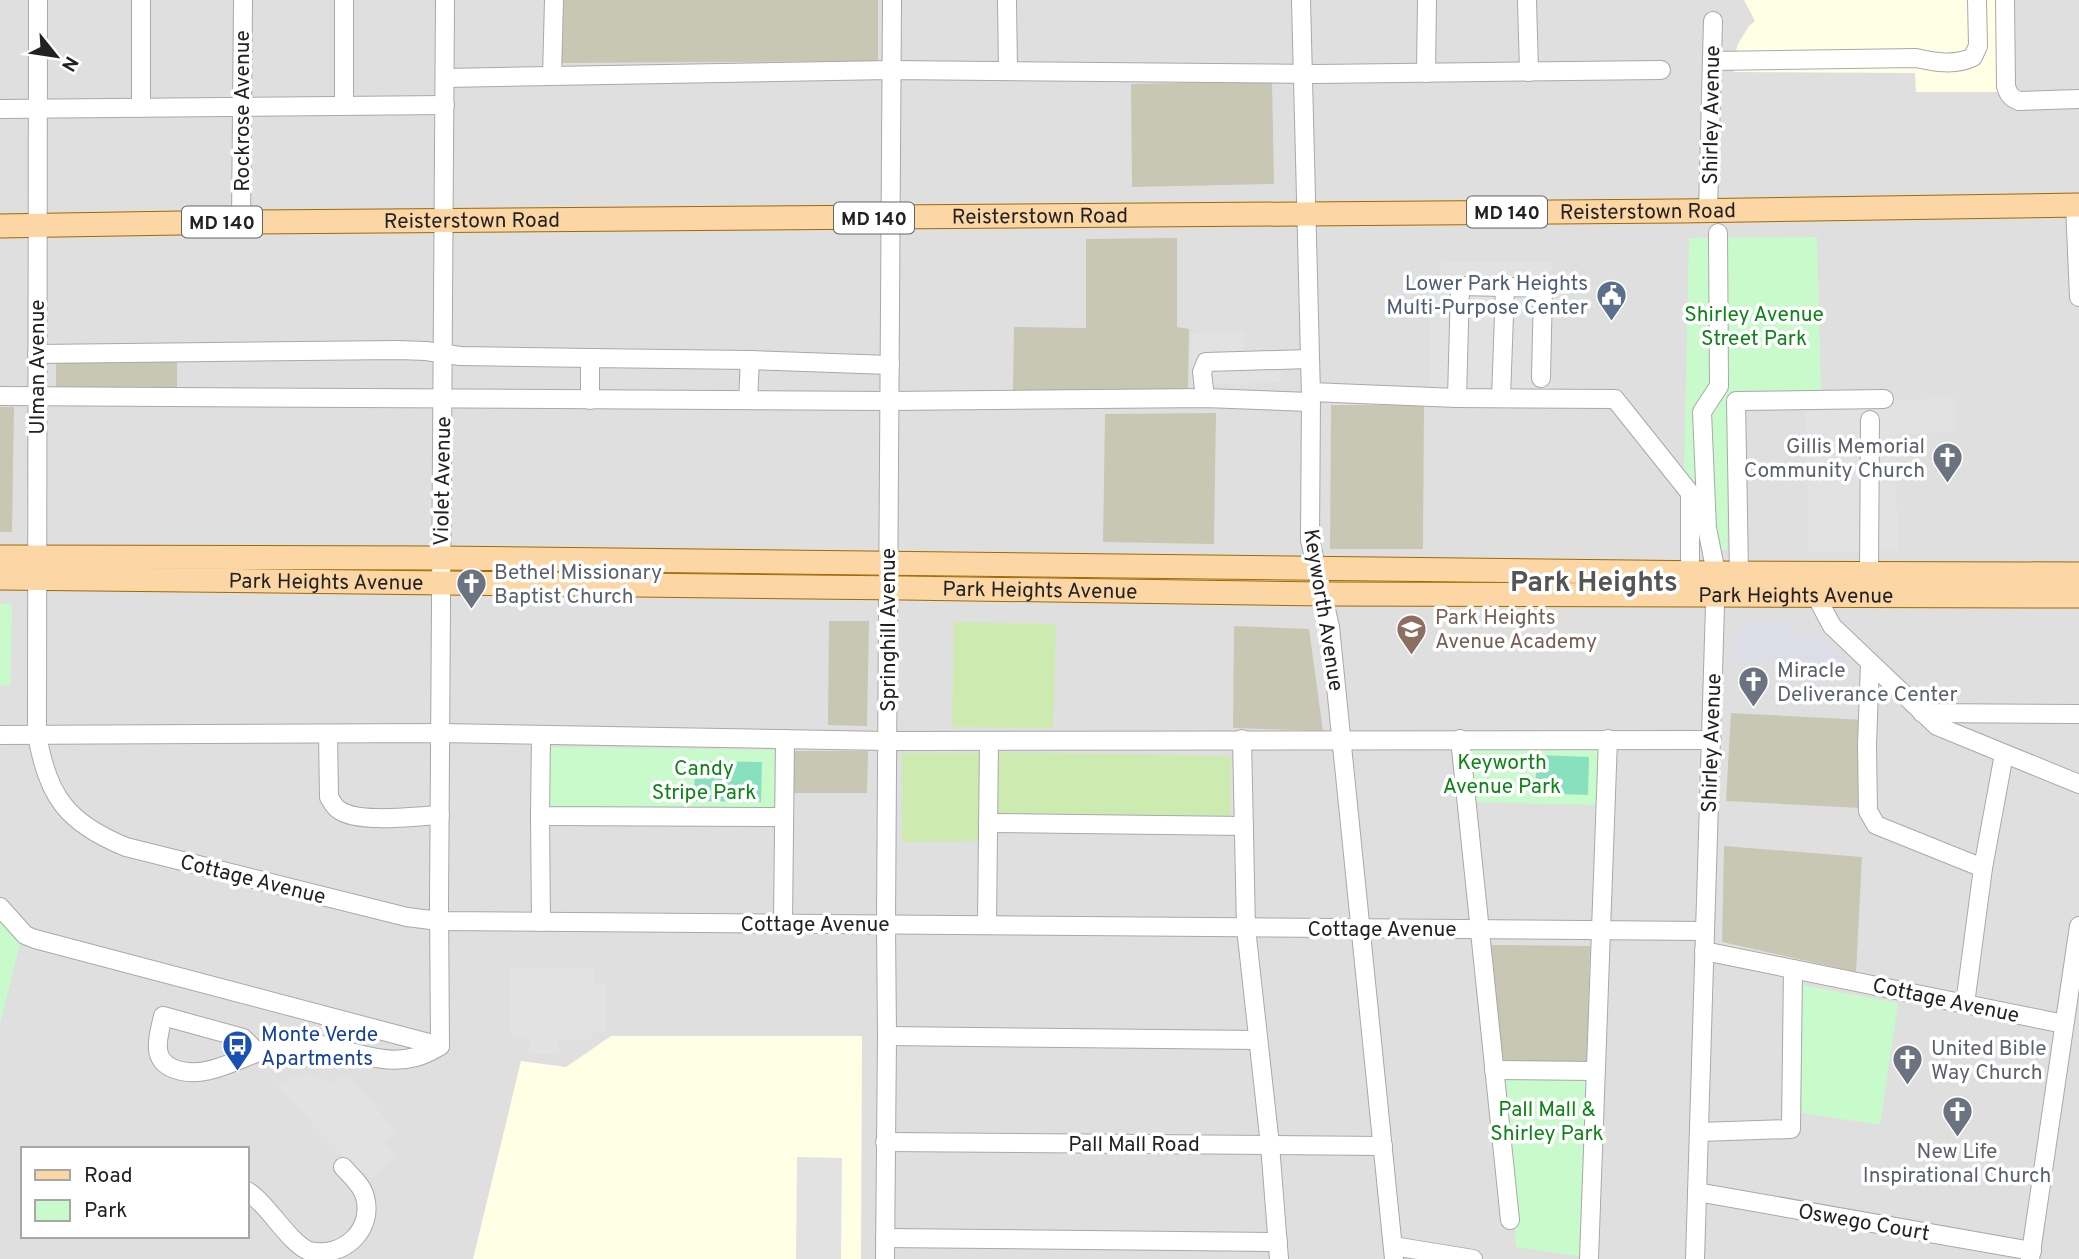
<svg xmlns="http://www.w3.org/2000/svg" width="2079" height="1259" font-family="Overpass,sans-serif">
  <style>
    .residential { fill: #e0dfdf; fill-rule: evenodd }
    .education { fill: #ffffe5 }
    .construction { fill: #c7c7b4 }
    .grass { fill: #cdebb0 }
    .park { fill: #c8facc }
    .pitch { fill: #88e0be }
    .parking { fill: #e2e2e2 }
    .plaza { fill: #dddde8 }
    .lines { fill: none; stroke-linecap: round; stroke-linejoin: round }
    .minor-casing { stroke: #a9a9a9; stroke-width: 20 }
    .major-casing { stroke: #a06b00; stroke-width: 25 }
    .minor { stroke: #fff; stroke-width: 18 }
    .major { stroke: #fcd6a4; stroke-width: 23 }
    .labels { text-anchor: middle; stroke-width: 7; stroke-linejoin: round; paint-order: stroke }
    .shield { fill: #fff; stroke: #646464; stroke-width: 2 }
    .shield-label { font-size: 19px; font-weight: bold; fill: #222 }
    .street-label { font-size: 21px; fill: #222; stroke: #fff }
    .service-label { font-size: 21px; fill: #4e5e75; stroke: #fff; text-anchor: end }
    .park-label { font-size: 21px; fill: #0c8416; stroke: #fff }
    .worship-label { font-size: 21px; fill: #5b616d; stroke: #fff; text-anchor: start }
    .education-label { font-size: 21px; fill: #785e54; stroke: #fff; text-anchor: start }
    .transit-label { font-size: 21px; fill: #164399; stroke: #fff; text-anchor: start }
    .district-label { font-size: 28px; font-weight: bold; fill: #555; stroke: #fff }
  </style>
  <rect width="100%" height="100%" fill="#f2efe9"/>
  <path class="residential" d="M 0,0 L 2079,0 L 2079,1259 L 0,1259 ZM 23,1149 L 247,1149 L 247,1236 L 23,1236 Z"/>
  <g class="education">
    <polygon points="1744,0 1999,0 1999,92 1916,92 1915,73 1734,72 1735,54 1738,44 1749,26 1755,21"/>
    <polygon points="611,1036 862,1036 861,1259 473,1259 521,1061 566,1067"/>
  </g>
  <g class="construction">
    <polygon points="560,0 878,0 878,61 561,63"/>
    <polygon points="1272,81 1274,184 1132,187 1131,84"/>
    <polygon points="1177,238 1177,327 1189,329 1188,391 1013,390 1014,327 1086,328 1086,239"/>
    <polygon points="177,359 177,389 56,390 56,360"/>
    <polygon points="1331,405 1424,405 1423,549 1330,549"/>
    <polygon points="0,407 14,407 12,532 0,532"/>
    <polygon points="1216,413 1214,544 1103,542 1105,414"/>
    <polygon points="829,621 869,621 867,726 828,725"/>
    <polygon points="1234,626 1309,629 1323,731 1233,728"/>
    <polygon points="1731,713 1865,720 1860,808 1726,801"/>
    <polygon points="791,751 868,751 867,793 790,793"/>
    <polygon points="1724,846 1862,857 1856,972 1722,942"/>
    <polygon points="1489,945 1590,946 1587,1063 1503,1063"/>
  </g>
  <g class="grass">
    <polygon points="954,622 1056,624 1053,728 952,727"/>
    <polygon points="997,752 1231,756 1230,820 996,815"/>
    <polygon points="902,753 979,753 979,841 902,842"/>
  </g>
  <g class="park">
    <polygon points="1817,237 1821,393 1730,393 1727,550 1696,550 1684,475 1689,238"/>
    <polygon points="0,604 12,604 10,686 0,685"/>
    <polygon points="1468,744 1602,746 1598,805 1473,802"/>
    <polygon points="545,747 778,750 778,812 544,811"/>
    <polygon points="0,920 20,944 0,1024"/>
    <polygon points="1801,985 1898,1003 1880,1125 1797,1112"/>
    <polygon points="1502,1077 1590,1079 1584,1257 1516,1247"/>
  </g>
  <g class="pitch">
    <polygon points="1537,755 1589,757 1588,795 1535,793"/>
    <polygon points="695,761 762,762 761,802 694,801"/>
  </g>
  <g class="parking">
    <polygon points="1441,262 1552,262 1552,389 1430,390 1430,287 1440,287"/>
    <polygon points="1244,333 1244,350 1281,350 1281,382 1192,384 1191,334"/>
    <polygon points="1956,398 1957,432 1895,434 1898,550 1809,553 1805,402"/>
    <polygon points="511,968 595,968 595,984 607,984 606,1031 593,1031 592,1039 559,1039 559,1054 529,1054 530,1037 511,1037"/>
    <polygon points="309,1074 318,1076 331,1083 348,1074 396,1131 385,1142 396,1153 371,1178 361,1170 358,1171 276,1087 292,1078"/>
    <polygon points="797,1157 842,1158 841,1259 796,1259"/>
  </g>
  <polygon class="plaza" points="1765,619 1769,625 1781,621 1783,627 1791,625 1793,632 1800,631 1802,635 1820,635 1854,667 1732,661 1733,633"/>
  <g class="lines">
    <defs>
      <g id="minor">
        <path d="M 38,0 L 37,734 C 47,796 67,823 126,847 L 407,917 L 439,921 L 1704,931"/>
        <polyline points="141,0 141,108"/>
        <polyline points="344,0 344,106"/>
        <polyline points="1007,0 1008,71"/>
        <polyline points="1301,0 1311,396 1310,540 1330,627 1394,1259"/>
        <polyline points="1527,0 1529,72"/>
        <path d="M 2005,0 L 2006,86 C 2008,94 2011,98 2019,101 L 2079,99"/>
        <path d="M 1712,61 L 1916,58 C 1934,62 1955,66 1973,57 L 1978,46 L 1977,0"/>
        <polyline points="1426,73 1427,0"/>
        <polyline points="552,76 554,0"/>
        <polyline points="445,78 891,70 1316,74 1661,70"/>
        <polyline points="0,109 445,105"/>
        <polyline points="2075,205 2079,297"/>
        <polyline points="1708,210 1713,21"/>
        <polyline points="241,222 243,0"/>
        <polyline points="37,354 398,350 426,351 460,356 590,358"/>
        <polyline points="750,360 890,365"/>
        <polyline points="1311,392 1457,398 1615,399 1690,493 1690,572"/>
        <polyline points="0,396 889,401 1205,398 1310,402"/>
        <polyline points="1205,398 1202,372 1206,362 1309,359"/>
        <polyline points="1457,398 1460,286 1505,287"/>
        <polyline points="1501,398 1505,287 1543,288 1541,378"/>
        <polyline points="590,400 590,358 750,360 748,400"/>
        <polyline points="1739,573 1736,401 1884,399"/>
        <polyline points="1869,573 1870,420"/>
        <polyline points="1815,586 1815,594 1832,626 1937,726 2079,784"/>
        <polyline points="1870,663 1867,745 1868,811 1876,825 1983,868"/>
        <polyline points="1922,713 2079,714"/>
        <path d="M 328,734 L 329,797 C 332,802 334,807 339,810 C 359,824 415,816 440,815"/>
        <polyline points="0,735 440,733 888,741 1712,740"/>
        <polyline points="541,735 540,816 784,817"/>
        <polyline points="1242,739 1246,928 1270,1145 1279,1259"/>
        <polyline points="1460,739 1510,1220"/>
        <polyline points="540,816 541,922"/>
        <polyline points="988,823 1244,826"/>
        <polyline points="0,907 25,935 35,939 440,1046"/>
        <polyline points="783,923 785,739"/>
        <polyline points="987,925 989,741"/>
        <polyline points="1704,951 2064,1024"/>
        <polyline points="1965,1004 1983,868 2004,754"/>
        <polyline points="887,1036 1258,1040"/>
        <polyline points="440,1046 439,905 445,0"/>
        <path d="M 258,1053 L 243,1038 L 163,1016 C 159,1035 150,1058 172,1068 C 208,1084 249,1050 285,1044 C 329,1036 372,1069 416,1057 C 425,1055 433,1050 440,1046"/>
        <polyline points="1494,1070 1595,1071"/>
        <polyline points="1699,1132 1791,1129 1793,969"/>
        <polyline points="885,1142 1383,1146"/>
        <path d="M 247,1191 C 268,1204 288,1242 309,1251 C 343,1259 374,1230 365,1197 C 362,1185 351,1176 343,1167"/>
        <polyline points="1697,1192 2032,1251"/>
        <polyline points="885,1238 1278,1242"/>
        <polyline points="1393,1246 1473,1259"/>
        <polyline points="885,1259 887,1036 886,924 892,0"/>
        <polyline points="1589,1259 1608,739"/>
        <polyline points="1695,1259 1716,573 1707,528 1702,412 1719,386 1718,233"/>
        <polyline points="2030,1259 2079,926"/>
      </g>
      <g id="major">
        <path id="s1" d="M 0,226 L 241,222 L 1679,211 L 2079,205"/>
        <polyline points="0,557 442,558 1716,573 2079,574"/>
        <path id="s2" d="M 0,578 L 904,588 L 1323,594 L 2079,596"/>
      </g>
    </defs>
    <use href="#minor" class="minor-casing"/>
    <use href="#major" class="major-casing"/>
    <use href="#minor" class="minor"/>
    <use href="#major" class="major"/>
  </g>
  <defs>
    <symbol id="civic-pin" viewBox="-11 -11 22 30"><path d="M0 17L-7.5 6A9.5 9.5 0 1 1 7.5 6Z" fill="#5c6f8a" stroke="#fff"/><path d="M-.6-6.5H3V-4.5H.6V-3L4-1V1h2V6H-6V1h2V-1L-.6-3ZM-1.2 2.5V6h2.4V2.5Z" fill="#fff"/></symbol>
    <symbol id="church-pin" viewBox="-11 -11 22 30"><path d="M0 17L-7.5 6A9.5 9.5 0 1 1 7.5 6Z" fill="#6b7280" stroke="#fff"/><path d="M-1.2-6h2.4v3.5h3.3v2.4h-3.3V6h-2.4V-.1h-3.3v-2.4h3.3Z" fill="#fff"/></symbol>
    <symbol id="school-pin" viewBox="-11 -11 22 30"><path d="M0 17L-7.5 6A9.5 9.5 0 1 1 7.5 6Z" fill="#8d6e63" stroke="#fff"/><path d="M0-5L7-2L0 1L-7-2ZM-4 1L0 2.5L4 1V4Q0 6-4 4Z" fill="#fff"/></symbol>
    <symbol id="bus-pin" viewBox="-11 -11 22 30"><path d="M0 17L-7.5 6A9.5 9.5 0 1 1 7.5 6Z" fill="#1a4fb4" stroke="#fff"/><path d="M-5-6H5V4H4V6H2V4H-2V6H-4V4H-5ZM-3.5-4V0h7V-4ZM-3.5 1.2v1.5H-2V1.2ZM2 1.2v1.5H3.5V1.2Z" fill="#fff"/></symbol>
  </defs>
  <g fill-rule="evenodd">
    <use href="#civic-pin" x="1594" y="278" width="35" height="47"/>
    <use href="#church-pin" x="1930" y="440" width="35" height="47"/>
    <use href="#church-pin" x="454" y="566" width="35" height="47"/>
    <use href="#school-pin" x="1394" y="612" width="35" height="47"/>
    <use href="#church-pin" x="1736" y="664" width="35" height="47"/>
    <use href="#bus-pin" x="220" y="1028" width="35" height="47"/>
    <use href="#church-pin" x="1890" y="1042" width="35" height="47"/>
    <use href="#church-pin" x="1940" y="1094" width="35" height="47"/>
  </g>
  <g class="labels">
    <g class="shield">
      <rect x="1467" y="196.5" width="80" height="31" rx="5"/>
      <rect x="834" y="202.5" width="80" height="31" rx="5"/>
      <rect x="182" y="206.5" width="80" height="31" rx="5"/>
    </g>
    <g class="shield-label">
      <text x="1507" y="219">MD 140</text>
      <text x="874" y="225">MD 140</text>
      <text x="222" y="229">MD 140</text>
    </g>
    <g class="street-label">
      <text transform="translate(242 111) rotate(-90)" y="7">Rockrose Avenue</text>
      <text transform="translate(1711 115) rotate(-89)" y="7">Shirley Avenue</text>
      <text dy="7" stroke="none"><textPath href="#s1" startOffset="1648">Reisterstown Road</textPath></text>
      <text dy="7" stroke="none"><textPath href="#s1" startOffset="1040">Reisterstown Road</textPath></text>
      <text dy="7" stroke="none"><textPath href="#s1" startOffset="472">Reisterstown Road</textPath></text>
      <text transform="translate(37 367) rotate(-90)" y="7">Ulman Avenue</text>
      <text transform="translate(442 481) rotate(-89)" y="7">Violet Avenue</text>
      <text dy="7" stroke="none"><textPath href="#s2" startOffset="326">Park Heights Avenue</textPath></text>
      <text dy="7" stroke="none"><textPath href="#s2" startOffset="1040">Park Heights Avenue</textPath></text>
      <text dy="7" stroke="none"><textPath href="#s2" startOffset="1796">Park Heights Avenue</textPath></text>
      <text transform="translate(1324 610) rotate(81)" y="7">Keyworth Avenue</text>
      <text transform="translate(888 630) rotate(-90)" y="7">Springhill Avenue</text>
      <text transform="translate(1711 743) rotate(-88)" y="7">Shirley Avenue</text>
      <text transform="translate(253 879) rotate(14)" y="7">Cottage Avenue</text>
      <text x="815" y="931">Cottage Avenue</text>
      <text x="1382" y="936">Cottage Avenue</text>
      <text transform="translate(1946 1000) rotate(12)" y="7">Cottage Avenue</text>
      <text x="1134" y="1151">Pall Mall Road</text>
      <text transform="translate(1864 1222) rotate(10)" y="7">Oswego Court</text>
    </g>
    <g class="service-label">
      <text x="1588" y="290">Lower Park Heights<tspan x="1588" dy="24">Multi-Purpose Center</tspan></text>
    </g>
    <g class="park-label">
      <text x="1754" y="321">Shirley Avenue<tspan x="1754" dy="24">Street Park</tspan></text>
      <text x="1502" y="769">Keyworth<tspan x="1502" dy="24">Avenue Park</tspan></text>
      <text x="704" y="775">Candy<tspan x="704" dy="24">Stripe Park</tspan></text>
      <text x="1547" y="1116">Pall Mall &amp;<tspan x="1547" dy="24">Shirley Park</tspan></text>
    </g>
    <g class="worship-label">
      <text x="1925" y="453" text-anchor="end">Gillis Memorial<tspan x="1925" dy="24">Community Church</tspan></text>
      <text x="494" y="579">Bethel Missionary<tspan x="494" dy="24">Baptist Church</tspan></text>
      <text x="1777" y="677">Miracle<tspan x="1777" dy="24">Deliverance Center</tspan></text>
      <text x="1931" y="1055">United Bible<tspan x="1931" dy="24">Way Church</tspan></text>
      <text x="1957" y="1158" text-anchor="middle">New Life<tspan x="1957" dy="24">Inspirational Church</tspan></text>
    </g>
    <g class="education-label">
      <text x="1435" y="624">Park Heights<tspan x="1435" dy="24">Avenue Academy</tspan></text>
    </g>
    <g class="transit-label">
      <text x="261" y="1041">Monte Verde<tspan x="261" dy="24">Apartments</tspan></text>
    </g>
    <g class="district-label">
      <text x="1594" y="591">Park Heights</text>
    </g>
  </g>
  <rect x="21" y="1147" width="228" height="91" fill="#ffffff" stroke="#a7a7a7" stroke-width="2"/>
  <rect x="35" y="1170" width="35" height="10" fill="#fcd6a4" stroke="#a7a7a7" stroke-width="2"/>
  <text x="84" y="1182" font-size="21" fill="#222222">Road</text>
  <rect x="35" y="1200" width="35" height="21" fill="#c8facc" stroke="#a7a7a7" stroke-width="2"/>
  <text x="84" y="1217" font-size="21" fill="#222222">Park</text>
  <g transform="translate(56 56) rotate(120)" stroke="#ffffff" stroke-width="5" paint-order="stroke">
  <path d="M0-5L12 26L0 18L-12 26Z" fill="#222222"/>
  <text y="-10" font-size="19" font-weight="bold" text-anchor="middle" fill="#222222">N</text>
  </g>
</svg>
